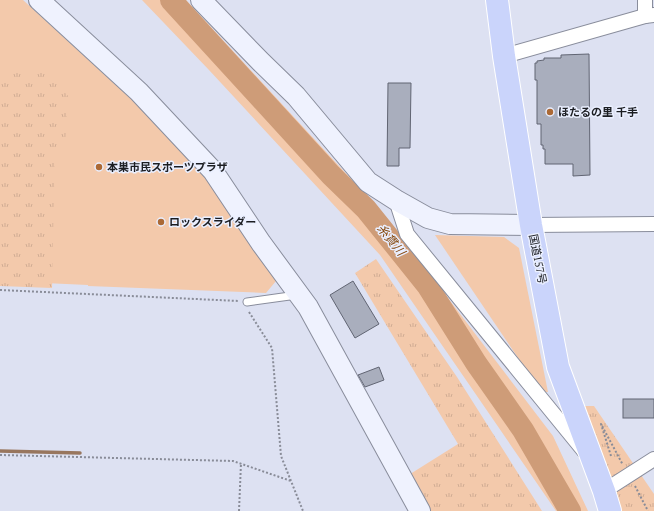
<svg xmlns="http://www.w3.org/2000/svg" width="654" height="511" font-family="'PT Serif','Noto Sans JP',serif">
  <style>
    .grass { fill: #f3c9ab }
    .park { fill: url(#park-tufts) }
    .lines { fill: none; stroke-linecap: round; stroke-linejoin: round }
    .stream { stroke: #98765e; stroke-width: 3.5 }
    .river { stroke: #ce9c78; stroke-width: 22 }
    .building { fill: #a9aebd; stroke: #616573 }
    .lane-casing { stroke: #898d9c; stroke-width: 9 }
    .street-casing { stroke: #898d9c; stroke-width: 16 }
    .secondary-casing { stroke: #898d9c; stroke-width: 22 }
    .highway-casing { stroke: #fff; stroke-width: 24 }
    .path { stroke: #898c98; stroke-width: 2; stroke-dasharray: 2 2; stroke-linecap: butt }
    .lane { stroke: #fff; stroke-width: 7 }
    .street { stroke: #fff; stroke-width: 14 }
    .secondary { stroke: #eff2fe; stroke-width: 20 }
    .highway { stroke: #cad4fb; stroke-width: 22 }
    .poi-dot { fill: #ab6935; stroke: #eaefff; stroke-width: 1.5 }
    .labels { text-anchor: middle; stroke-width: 3; stroke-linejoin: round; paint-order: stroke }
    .poi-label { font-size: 11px; font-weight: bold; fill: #1b1d22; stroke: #eaefff; text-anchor: start }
    .street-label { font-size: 11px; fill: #1b1d22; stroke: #eaefff }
    .water-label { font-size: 12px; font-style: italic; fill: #844509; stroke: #eaefff }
  </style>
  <defs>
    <pattern id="park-tufts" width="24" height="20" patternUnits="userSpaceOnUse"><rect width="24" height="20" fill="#f3c9ab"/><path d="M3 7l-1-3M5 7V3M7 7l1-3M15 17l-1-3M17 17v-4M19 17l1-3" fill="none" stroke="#d0ac93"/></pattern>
  </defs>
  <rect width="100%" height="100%" fill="#dde1f2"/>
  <g class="grass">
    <polygon points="0,0 23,0 175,139 219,196 276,281 266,293 88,286 88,285 0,281"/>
    <polygon points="142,0 186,0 387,218 553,436 588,511 556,511 380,255 209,70"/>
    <polygon points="435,235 504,237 519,248 548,392 541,392"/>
  </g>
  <g class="park">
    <polygon points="0,69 43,69 68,96 65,148 55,148 52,288 0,286"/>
    <polygon points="376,259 457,377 542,511 428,511 407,476 458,444 355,273"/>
    <polygon points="585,406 594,406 654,494 654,511 618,511"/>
  </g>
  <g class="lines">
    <polyline class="stream" points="0,451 80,453"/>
    <polyline class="river" points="171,0 331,175 366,209 427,285 476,363 523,430 570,511"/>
  </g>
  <g class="building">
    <polygon points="589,54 590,175 573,176 573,164 545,164 545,149 543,149 543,145 541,145 541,124 537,124 537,80 535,80 535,63 537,63 537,61 544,60 544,58 561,58 561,55"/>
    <polygon points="388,83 411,83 410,148 399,148 399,166 387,166"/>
    <polygon points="353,281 379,324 355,338 330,295"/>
    <polygon points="379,367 384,380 365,387 358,375"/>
    <rect x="623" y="399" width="31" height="19"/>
  </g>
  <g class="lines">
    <defs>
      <polyline id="lane" points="247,302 297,295"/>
      <g id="street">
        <polyline points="645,0 645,16"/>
        <polyline points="504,56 645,16 654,15"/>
        <polyline points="396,200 407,234 584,451"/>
        <polyline points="531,225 654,224"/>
        <polyline points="604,491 654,459"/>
      </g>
      <g id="secondary">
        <polyline points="39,0 139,92 213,171 261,243 308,307 420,511"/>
        <polyline points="201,0 261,62 296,96 368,182 396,200 428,218 450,224 531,225"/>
      </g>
      <polyline id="highway" points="497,0 504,56 531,225 558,367 604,491 610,511"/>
    </defs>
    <use href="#lane" class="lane-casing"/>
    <use href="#street" class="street-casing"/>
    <use href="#secondary" class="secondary-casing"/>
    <use href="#highway" class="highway-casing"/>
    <g class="path">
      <polyline points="0,290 239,301"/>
      <polyline points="249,312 272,348 281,456 303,511"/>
      <polyline points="0,455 233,461 291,481"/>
      <polyline points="611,456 601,424 623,465"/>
      <polyline points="635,486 648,511"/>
      <polyline points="239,511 241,463"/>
    </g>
    <use href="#lane" class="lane"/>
    <use href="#street" class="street"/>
    <use href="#secondary" class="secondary"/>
    <use href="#highway" class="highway"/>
  </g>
  <g class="poi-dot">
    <circle cx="550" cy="112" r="4"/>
    <circle cx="99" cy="167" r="4"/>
    <circle cx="161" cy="222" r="4"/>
  </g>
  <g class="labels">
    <g class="poi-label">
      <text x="558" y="116">ほたるの里 千手</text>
      <text x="107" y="171">本巣市民スポーツプラザ</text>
      <text x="169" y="226">ロックスライダー</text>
    </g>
    <g class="street-label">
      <text transform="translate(538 259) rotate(79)" y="4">国道157号</text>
    </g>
    <g class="water-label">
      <text transform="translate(391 240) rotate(51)" y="4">糸貫川</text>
    </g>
  </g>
</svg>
